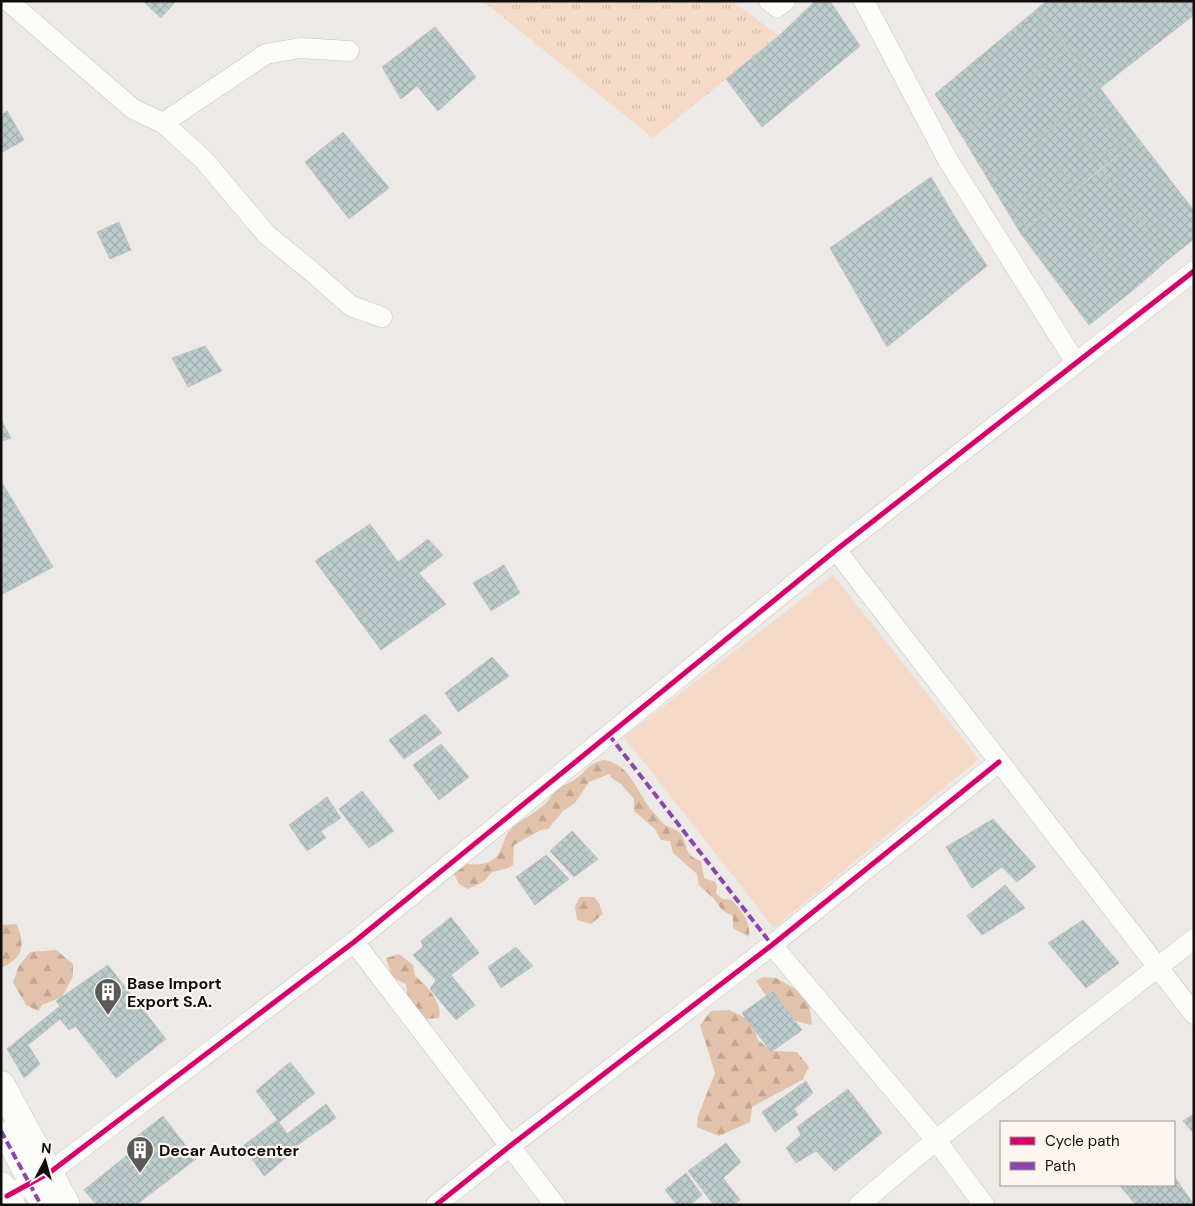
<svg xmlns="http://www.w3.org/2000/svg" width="1195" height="1206" font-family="'DM Sans',sans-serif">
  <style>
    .grass { fill: url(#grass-tufts) }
    .forest { fill: url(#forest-firs) }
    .green { fill: #f5dbc7 }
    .building { fill: url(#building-cross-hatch); stroke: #c3c3c2 }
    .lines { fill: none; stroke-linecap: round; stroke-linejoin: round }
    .street-casing { stroke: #c7c5c2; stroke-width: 21 }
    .primary-casing { stroke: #c7c5c2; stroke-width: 29 }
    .street { stroke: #fcfcfb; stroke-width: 20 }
    .primary { stroke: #fcfcfb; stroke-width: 28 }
    .quiet { stroke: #8e44ad; stroke-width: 4; stroke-dasharray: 8 4; stroke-linecap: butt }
    .cycleway-casing { stroke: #fcf5f0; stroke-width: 8 }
    .cycleway { stroke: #d6006c; stroke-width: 5 }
    .labels { text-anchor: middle; stroke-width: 4.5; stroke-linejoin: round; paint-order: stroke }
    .poi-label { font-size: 16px; font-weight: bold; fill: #100e0c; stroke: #fcf5f0; text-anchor: start }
  </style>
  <defs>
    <pattern id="grass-tufts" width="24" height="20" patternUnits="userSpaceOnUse" patternTransform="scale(1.25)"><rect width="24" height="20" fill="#f5dbc7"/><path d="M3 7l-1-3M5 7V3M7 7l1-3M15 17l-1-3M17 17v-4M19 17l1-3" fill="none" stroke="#d1bbaa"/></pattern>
    <pattern id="forest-firs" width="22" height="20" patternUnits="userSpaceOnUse" patternTransform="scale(1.25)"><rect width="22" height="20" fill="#e2c2aa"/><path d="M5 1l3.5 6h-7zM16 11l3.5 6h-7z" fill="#c1a691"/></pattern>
    <pattern id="building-cross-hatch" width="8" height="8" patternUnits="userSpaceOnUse" patternTransform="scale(1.25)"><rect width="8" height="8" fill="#bccccd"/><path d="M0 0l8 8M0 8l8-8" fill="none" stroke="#a1aeaf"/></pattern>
  </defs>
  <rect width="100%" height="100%" fill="#ece9e6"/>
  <polygon class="grass" points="483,1 732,1 779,36 653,138"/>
  <g class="forest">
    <path d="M 603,760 C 632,763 637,796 655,814 C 658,817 661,822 665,825 C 669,827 675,829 679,832 C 689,843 682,855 701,861 L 704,878 L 715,882 L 717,886 L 716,894 L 723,899 L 732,900 C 741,911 751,921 749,937 L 733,928 L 733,916 L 722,910 L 714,899 L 699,885 L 697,874 L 673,853 L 670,841 L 661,840 L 655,829 L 634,811 L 634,799 L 620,783 L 613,779 L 609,774 L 589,782 L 575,803 L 563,811 L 548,829 L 541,830 L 514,845 L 513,865 L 506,869 L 492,872 L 483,882 L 468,889 L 459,884 L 454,874 L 458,863 C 467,864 480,866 489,862 C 504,855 502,838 510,830 C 525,815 548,810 555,788 C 563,786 570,783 577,778 C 589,769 586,765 603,760 Z"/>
    <polygon points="580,897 594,897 599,903 603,914 591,924 577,920 575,906"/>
    <path d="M 17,924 C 25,947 24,957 1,968 L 1,925 Z"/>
    <polygon points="56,950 73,964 73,976 62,997 42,1005 38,1011 26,1005 13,982 19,966 30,952"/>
    <path d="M 399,954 L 413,965 L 415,976 C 426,985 443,1002 439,1018 L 424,1019 L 408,1000 L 406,984 L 392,977 L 386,958 Z"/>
    <polygon points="763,977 776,978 801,992 809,1002 812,1025 795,1021 776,995 766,995 756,981"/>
    <polygon points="729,1010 752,1021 758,1040 771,1051 797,1052 809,1067 802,1080 752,1107 750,1122 719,1136 697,1127 698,1116 715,1073 700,1025 711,1011"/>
  </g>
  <polygon class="green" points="833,575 979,759 774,928 624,737"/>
  <g class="building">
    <polygon points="143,1 176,1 161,18"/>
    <polygon points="815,1 830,1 860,46 762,127 726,79 779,36"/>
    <polygon points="1046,1 1194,1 1194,15 1100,88 1036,10"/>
    <polygon points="1036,10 1067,48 962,136 935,94"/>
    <polygon points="435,27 476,77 438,111 417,86 401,99 382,67"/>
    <polygon points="1067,48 1100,88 989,181 962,136"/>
    <polygon points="1100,88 1138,138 1021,234 989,181"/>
    <polygon points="7,111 24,140 1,153 1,115"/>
    <polygon points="1099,113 1118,146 1094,159 1075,125"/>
    <polygon points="343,132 389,188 349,219 305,162"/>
    <polygon points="1138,138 1194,211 1194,239 1170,258 1101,170"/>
    <polygon points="1061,169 1076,189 1054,208 1045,198 1048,195 1041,185"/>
    <polygon points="1101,170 1170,258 1132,291 1061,202"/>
    <polygon points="931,177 958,222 987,266 887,347 830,248"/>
    <polygon points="1033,190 1041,200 1045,198 1054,208 1028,228 1011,208"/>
    <polygon points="1061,202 1132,291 1089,325 1021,234"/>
    <polygon points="119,222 131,250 110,259 97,232"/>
    <polygon points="205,346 222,371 188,387 172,358"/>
    <polygon points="1,420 11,438 1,441"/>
    <polygon points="1,481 53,567 1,595"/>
    <polygon points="370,524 398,562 428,539 443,555 419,573 446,604 381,650 315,561"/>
    <polygon points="504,565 520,593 491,611 473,583"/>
    <polygon points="492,657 509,676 458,712 445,693"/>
    <polygon points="425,714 442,733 404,759 389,740"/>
    <polygon points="441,744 469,777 439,800 413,765"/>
    <polygon points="362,791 394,831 369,848 339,809"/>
    <polygon points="327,797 341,818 321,831 326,838 307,851 289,825"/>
    <polygon points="993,819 1036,867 1017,882 1002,867 972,888 946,847"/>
    <polygon points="572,831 598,859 574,877 550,851"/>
    <polygon points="546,855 569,879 535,905 516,877"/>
    <polygon points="1005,885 1025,908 982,935 967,916"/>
    <polygon points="451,917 479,953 451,975 475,1005 456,1020 430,989 436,980 413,955 423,947 421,941"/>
    <polygon points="1083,920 1119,963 1086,988 1048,943"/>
    <polygon points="516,947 533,966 501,988 488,967"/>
    <polygon points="108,965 166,1039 116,1078 56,1001"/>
    <polygon points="773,991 802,1030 771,1052 742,1013"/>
    <polygon points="60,1006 76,1026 69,1030 60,1019 28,1045 40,1064 24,1078 7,1049"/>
    <polygon points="290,1062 315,1093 279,1122 256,1091"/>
    <polygon points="806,1081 813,1093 794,1109 798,1115 775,1132 762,1112"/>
    <polygon points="848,1089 882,1133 835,1171 816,1151 796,1163 786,1148 801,1135 797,1127"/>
    <polygon points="326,1104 336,1118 296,1146 287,1134"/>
    <polygon points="1194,1114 1194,1134 1183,1121"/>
    <polygon points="163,1116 196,1159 136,1205 97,1205 84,1190 141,1144 136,1137"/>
    <polygon points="277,1120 298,1148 264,1176 243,1146"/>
    <polygon points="726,1143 741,1162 723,1178 740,1200 733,1205 714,1205 688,1171"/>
    <polygon points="686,1173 702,1195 690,1205 677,1205 665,1190"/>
    <polygon points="1174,1176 1194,1205 1136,1205 1119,1185 1174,1185"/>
  </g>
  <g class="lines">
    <defs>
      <g id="street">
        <polyline points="8,1 133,109 163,123 266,54 300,48 349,51"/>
        <polyline points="769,1 777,7 785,1"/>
        <polyline points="864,1 948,160 1076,363"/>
        <polyline points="163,123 203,159 267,235 310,270 351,306 382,317"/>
        <polyline points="836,550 1194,1014"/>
        <polyline points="354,942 555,1205"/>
        <polyline points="772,945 936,1140 984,1205"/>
        <polyline points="1,1131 41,1205"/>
        <polyline points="7,1196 49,1173 354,942 836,550 1194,271"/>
        <polyline points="436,1205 510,1146 772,945 999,762"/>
        <polyline points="859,1205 936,1140 1194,939"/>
      </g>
      <g id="primary">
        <polyline points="1,1085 66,1205"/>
        <polyline points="1,1186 11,1205"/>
      </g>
    </defs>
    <use href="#street" class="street-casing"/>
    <use href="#primary" class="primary-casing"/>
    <use href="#street" class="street"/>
    <use href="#primary" class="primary"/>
    <g class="quiet">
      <polyline points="609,735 772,945"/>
      <polyline points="1,1131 41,1205"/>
    </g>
    <defs>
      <g id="cycleway">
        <polyline points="7,1196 49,1173 354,942 836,550 1194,271"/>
        <polyline points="436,1205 510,1146 772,945 999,762"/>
      </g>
    </defs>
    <use href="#cycleway" class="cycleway-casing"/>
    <use href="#cycleway" class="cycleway"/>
  </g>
  <defs>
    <symbol id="building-pin" viewBox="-11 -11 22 30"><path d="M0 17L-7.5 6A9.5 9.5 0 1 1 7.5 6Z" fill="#5d5b58" stroke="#fcf5f0"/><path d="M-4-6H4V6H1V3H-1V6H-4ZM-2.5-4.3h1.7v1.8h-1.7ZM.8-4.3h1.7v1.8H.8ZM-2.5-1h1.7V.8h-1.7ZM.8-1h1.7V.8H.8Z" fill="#fff"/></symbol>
  </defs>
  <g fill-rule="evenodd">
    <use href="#building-pin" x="92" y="976" width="32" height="43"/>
    <use href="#building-pin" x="124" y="1134" width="32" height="43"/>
  </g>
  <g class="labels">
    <g class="poi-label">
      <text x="127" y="989">Base Import<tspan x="127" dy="18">Export S.A.</tspan></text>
      <text x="159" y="1156">Decar Autocenter</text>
    </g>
  </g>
  <rect width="1195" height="1206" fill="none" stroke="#100e0c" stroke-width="5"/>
  <rect x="1000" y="1121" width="175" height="65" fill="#fcf5f0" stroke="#9e9995"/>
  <rect x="1010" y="1137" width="25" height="8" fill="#d6006c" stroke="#9e9995"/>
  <text x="1045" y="1146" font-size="15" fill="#100e0c">Cycle path</text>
  <rect x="1010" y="1162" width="25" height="8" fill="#8e44ad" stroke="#9e9995"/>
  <text x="1045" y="1171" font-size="15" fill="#100e0c">Path</text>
  <g transform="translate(45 1161) rotate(6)" stroke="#fcf5f0" stroke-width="4" paint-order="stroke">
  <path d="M0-4L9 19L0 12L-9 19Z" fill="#100e0c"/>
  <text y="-8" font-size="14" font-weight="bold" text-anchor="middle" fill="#100e0c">N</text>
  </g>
</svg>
